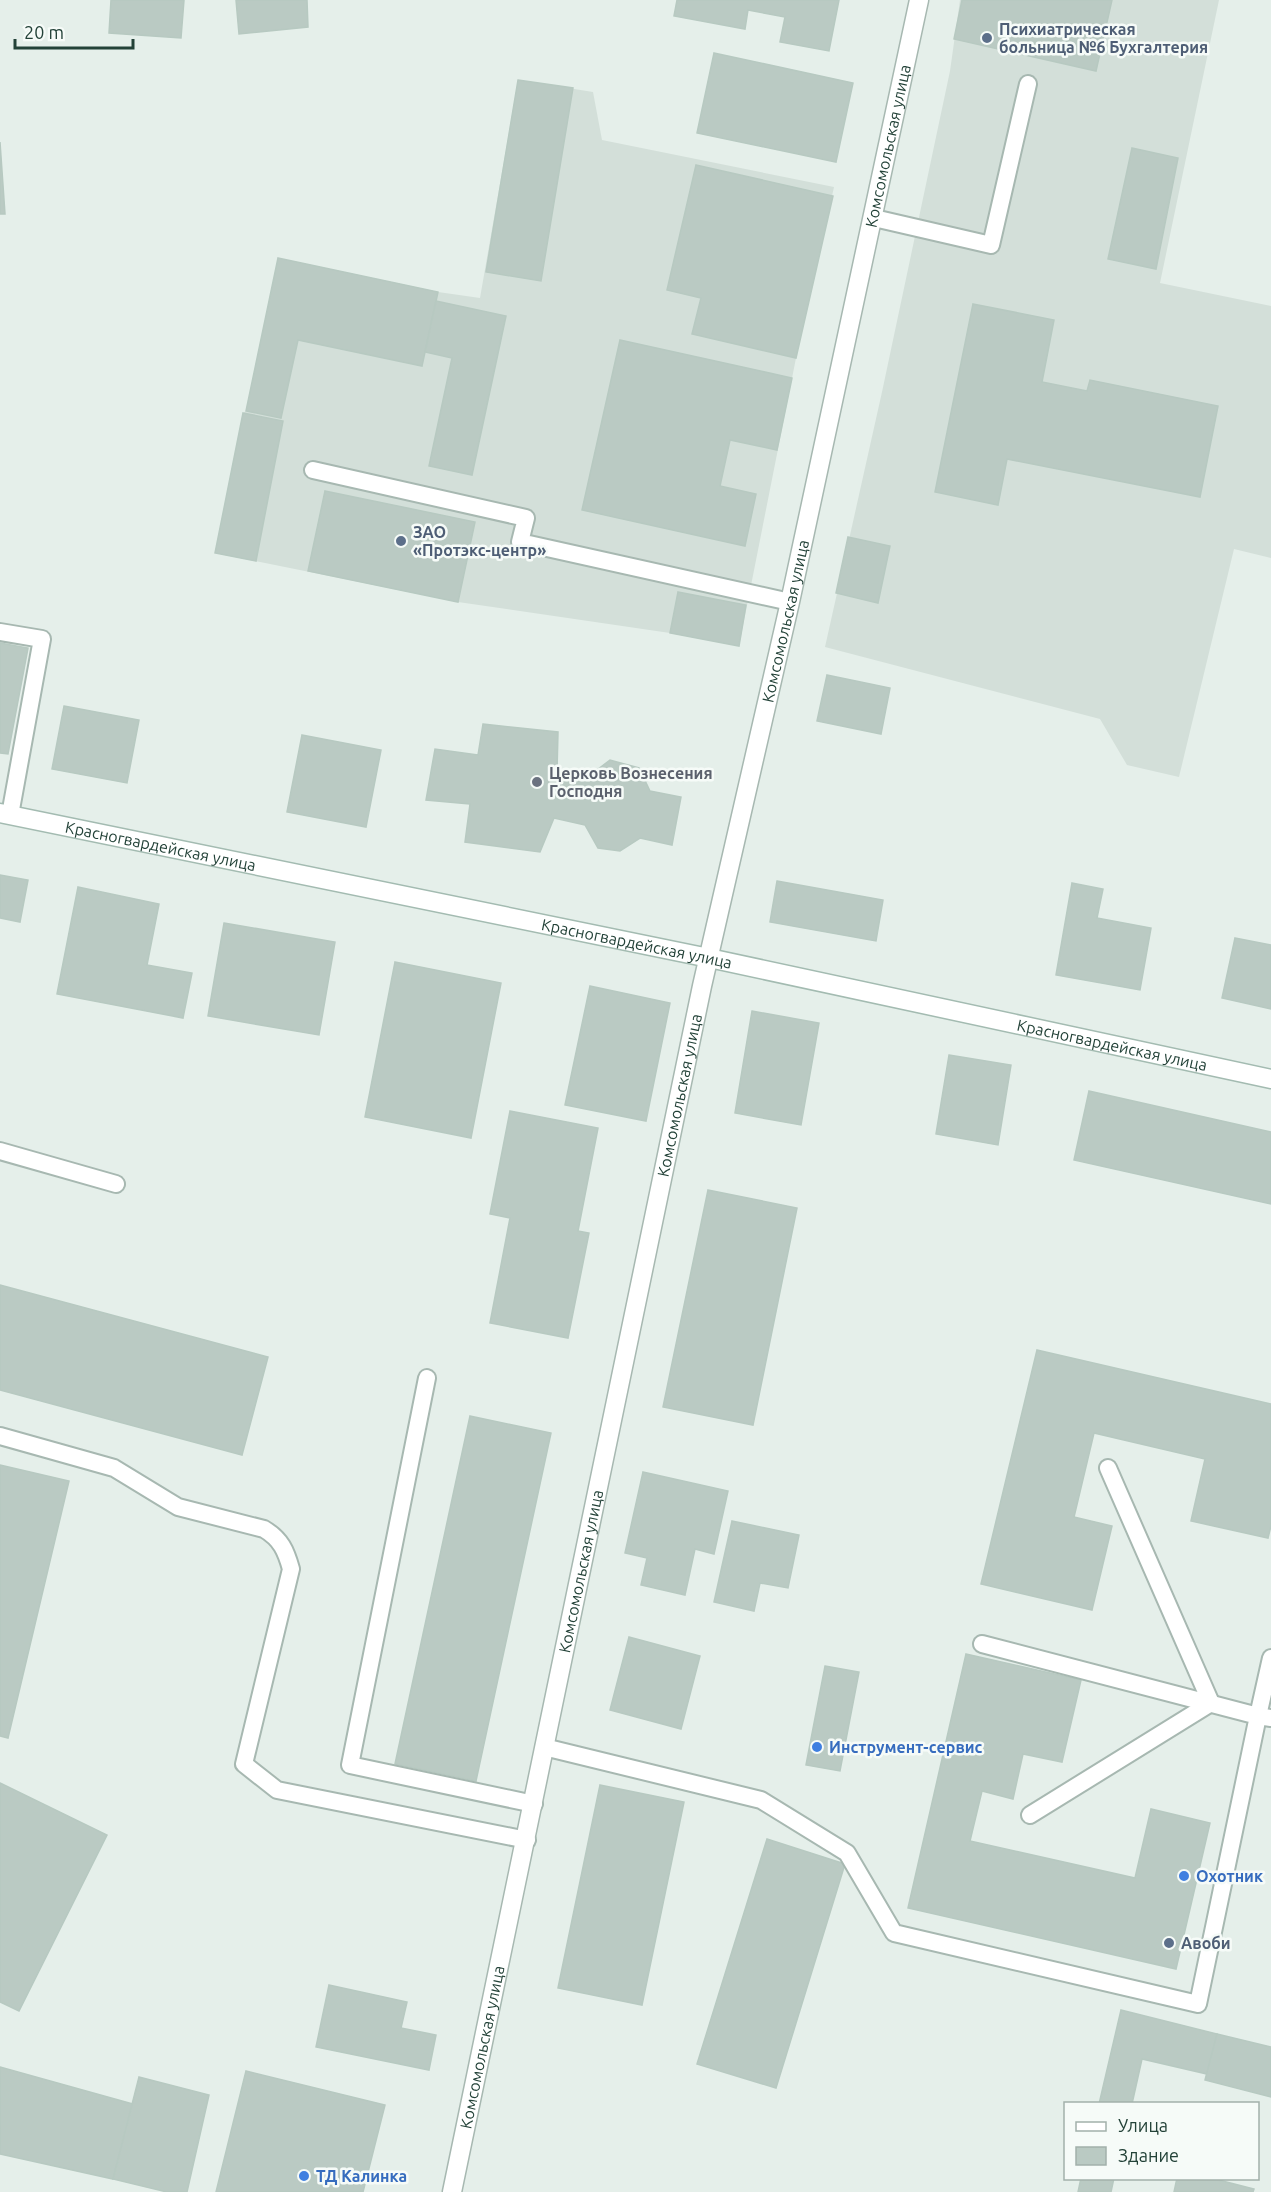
<svg xmlns="http://www.w3.org/2000/svg" width="1271" height="2192" font-family="Ubuntu,sans-serif">
  <style>
    .built { fill: #d3dfd9 }
    .building { fill: #bacac3; stroke: #b7c9c1; stroke-width: 1.5 }
    .lines { fill: none; stroke-linecap: round; stroke-linejoin: round }
    .lane-casing { stroke: #a7b8b1; stroke-width: 20 }
    .street-casing { stroke: #a7b8b1; stroke-width: 21 }
    .secondary-casing { stroke: #a3bbb1; stroke-width: 21 }
    .lane { stroke: #fff; stroke-width: 16 }
    .street { stroke: #fff; stroke-width: 18 }
    .secondary { stroke: #fff; stroke-width: 18 }
    .service-dot { fill: #5c6f8a; stroke: #f6fbf8; stroke-width: 2 }
    .worship-dot { fill: #6b7280; stroke: #f6fbf8; stroke-width: 2 }
    .shop-dot { fill: #3f7fe0; stroke: #f6fbf8; stroke-width: 2 }
    .labels { text-anchor: middle; stroke-width: 5; stroke-linejoin: round; paint-order: stroke }
    .service-label { font-size: 16px; font-weight: bold; fill: #4e5e75; stroke: #f6fbf8; text-anchor: start }
    .street-label { font-size: 16px; fill: #234238; stroke: #f6fbf8 }
    .worship-label { font-size: 16px; font-weight: bold; fill: #5b616d; stroke: #f6fbf8; text-anchor: start }
    .shop-label { font-size: 16px; font-weight: bold; fill: #366cbe; stroke: #f6fbf8; text-anchor: start }
  </style>
  <rect width="100%" height="100%" fill="#e5efea"/>
  <g class="built">
    <polygon points="960,0 1219,0 1160,283 1271,306 1271,558 1234,549 1179,777 1127,765 1100,719 825,647 882,392 950,71"/>
    <polygon points="518,80 593,92 602,140 834,187 796,358 739,646 670,633 458,602 215,553 243,413 246,411 278,258 438,292 480,298"/>
  </g>
  <g class="building">
    <polygon points="111,0 184,0 181,38 109,33"/>
    <polygon points="236,0 307,0 308,27 239,34"/>
    <polygon points="677,0 839,0 829,51 780,42 785,17 748,10 745,29 674,16"/>
    <polygon points="962,0 1112,0 1096,71 954,39"/>
    <polygon points="714,53 853,83 836,162 697,133"/>
    <polygon points="518,80 573,88 541,281 486,272"/>
    <polygon points="0,142 5,214 0,214"/>
    <polygon points="1132,148 1178,158 1156,269 1108,259"/>
    <polygon points="696,165 833,196 796,358 692,334 701,298 667,290"/>
    <polygon points="278,258 438,292 422,366 298,340 281,418 246,411"/>
    <polygon points="436,301 506,316 472,475 429,466 452,358 425,352"/>
    <polygon points="973,304 1054,320 1042,382 1087,391 1090,380 1218,406 1200,497 1007,459 998,505 935,492"/>
    <polygon points="620,340 792,378 777,450 730,440 720,486 756,494 745,546 582,510"/>
    <polygon points="243,413 283,421 256,561 215,553"/>
    <polygon points="325,491 475,522 458,602 308,571"/>
    <polygon points="848,537 890,546 878,603 836,593"/>
    <polygon points="678,592 746,605 739,646 670,633"/>
    <polygon points="0,643 28,648 8,754 0,753"/>
    <polygon points="827,675 890,688 881,734 817,721"/>
    <polygon points="64,706 139,720 127,783 52,769"/>
    <polygon points="483,724 558,732 557,772 593,773 610,760 639,768 650,791 681,797 672,845 640,838 620,851 598,848 585,825 554,818 540,852 465,842 470,804 426,800 435,749 478,755"/>
    <polygon points="302,735 381,750 366,827 287,812"/>
    <polygon points="0,875 28,880 20,922 0,918"/>
    <polygon points="777,881 883,900 876,941 770,922"/>
    <polygon points="1072,883 1103,889 1097,918 1151,928 1140,990 1056,975"/>
    <polygon points="78,887 159,904 147,965 192,973 183,1018 57,994"/>
    <polygon points="224,923 335,942 319,1035 208,1016"/>
    <polygon points="1235,938 1271,945 1271,1009 1222,998"/>
    <polygon points="395,962 501,983 471,1138 365,1117"/>
    <polygon points="590,986 670,1003 646,1121 565,1105"/>
    <polygon points="752,1011 819,1023 801,1125 735,1113"/>
    <polygon points="949,1055 1011,1065 998,1145 936,1134"/>
    <polygon points="1089,1091 1271,1132 1271,1204 1074,1160"/>
    <polygon points="510,1111 598,1128 578,1231 589,1233 568,1338 490,1323 510,1218 490,1214"/>
    <polygon points="708,1190 797,1208 753,1425 663,1407"/>
    <polygon points="0,1285 268,1357 242,1455 0,1390"/>
    <polygon points="1037,1350 1271,1404 1271,1526 1268,1538 1191,1521 1205,1459 1094,1433 1074,1517 1112,1526 1092,1610 981,1584"/>
    <polygon points="470,1416 551,1433 476,1781 395,1764"/>
    <polygon points="0,1465 69,1481 8,1738 0,1736"/>
    <polygon points="643,1472 728,1491 714,1554 695,1549 685,1595 641,1585 647,1558 625,1553"/>
    <polygon points="732,1521 799,1535 788,1588 760,1583 754,1611 714,1602"/>
    <polygon points="629,1637 700,1656 681,1729 610,1710"/>
    <polygon points="966,1654 1081,1680 1062,1762 1023,1754 1013,1799 982,1791 970,1841 1135,1878 1151,1809 1210,1823 1176,1969 908,1908"/>
    <polygon points="825,1666 859,1672 840,1771 806,1765"/>
    <polygon points="0,1783 107,1835 19,2011 0,2002"/>
    <polygon points="600,1785 684,1802 642,2005 558,1988"/>
    <polygon points="767,1839 845,1864 776,2088 697,2064"/>
    <polygon points="329,1985 407,2002 401,2028 436,2035 429,2070 316,2047"/>
    <polygon points="1121,2010 1217,2034 1207,2074 1142,2059 1132,2104 1099,2104"/>
    <polygon points="1217,2034 1271,2047 1271,2097 1205,2080"/>
    <polygon points="0,2067 133,2104 113,2179 0,2154"/>
    <polygon points="246,2071 385,2105 363,2192 216,2192"/>
    <polygon points="139,2077 209,2095 187,2192 167,2192 113,2179"/>
    <polygon points="1081,2178 1114,2178 1111,2192 1078,2192"/>
    <polygon points="1177,2178 1211,2178 1254,2189 1253,2192 1174,2192"/>
  </g>
  <g class="lines">
    <defs>
      <g id="lane">
        <polyline points="874,218 991,245 1028,84"/>
        <polyline points="313,470 526,518 520,542 790,602"/>
        <polyline points="0,632 42,639 10,815"/>
        <polyline points="0,1151 116,1184"/>
        <polyline points="427,1378 350,1765 534,1804"/>
        <path d="M 0,1436 L 114,1468 L 178,1507 L 264,1529 C 281,1539 286,1551 291,1569 L 244,1764 L 277,1790 L 527,1840"/>
        <polyline points="1271,1658 1258,1716 1271,1718"/>
        <polyline points="544,1747 761,1800 847,1853 894,1933 1198,2004 1258,1716 982,1644"/>
        <polyline points="1030,1815 1211,1703 1108,1468"/>
      </g>
      <g id="street">
        <path id="s1" d="M 452,2192 L 702,986 L 790,602 L 919,0"/>
      </g>
      <g id="secondary">
        <path id="s2" d="M 0,813 L 709,958 L 1271,1079"/>
      </g>
    </defs>
    <use href="#lane" class="lane-casing"/>
    <use href="#street" class="street-casing"/>
    <use href="#secondary" class="secondary-casing"/>
    <use href="#lane" class="lane"/>
    <use href="#street" class="street"/>
    <use href="#secondary" class="secondary"/>
  </g>
  <g class="service-dot">
    <circle cx="987" cy="38" r="6"/>
    <circle cx="401" cy="541" r="6"/>
    <circle cx="1169" cy="1943" r="6"/>
  </g>
  <circle class="worship-dot" cx="537" cy="782" r="6"/>
  <g class="shop-dot">
    <circle cx="817" cy="1747" r="6"/>
    <circle cx="1184" cy="1876" r="6"/>
    <circle cx="304" cy="2176" r="6"/>
  </g>
  <g class="labels">
    <g class="service-label">
      <text x="999" y="35">Психиатрическая<tspan x="999" dy="18">больница №6 Бухгалтерия</tspan></text>
      <text x="413" y="538">ЗАО<tspan x="413" dy="18">«Протэкс-центр»</tspan></text>
      <text x="1181" y="1949">Авоби</text>
    </g>
    <g class="street-label">
      <text dy="6" stroke="none"><textPath href="#s1" startOffset="2092">Комсомольская улица</textPath></text>
      <text dy="6" stroke="none"><textPath href="#s1" startOffset="1606">Комсомольская улица</textPath></text>
      <text dy="6" stroke="none"><textPath href="#s2" startOffset="164">Красногвардейская улица</textPath></text>
      <text dy="6" stroke="none"><textPath href="#s2" startOffset="650">Красногвардейская улица</textPath></text>
      <text dy="6" stroke="none"><textPath href="#s2" startOffset="1136">Красногвардейская улица</textPath></text>
      <text dy="6" stroke="none"><textPath href="#s1" startOffset="1120">Комсомольская улица</textPath></text>
      <text dy="6" stroke="none"><textPath href="#s1" startOffset="634">Комсомольская улица</textPath></text>
      <text dy="6" stroke="none"><textPath href="#s1" startOffset="148">Комсомольская улица</textPath></text>
    </g>
    <g class="worship-label">
      <text x="549" y="779">Церковь Вознесения<tspan x="549" dy="18">Господня</tspan></text>
    </g>
    <g class="shop-label">
      <text x="829" y="1753">Инструмент-сервис</text>
      <text x="1196" y="1882">Охотник</text>
      <text x="316" y="2182">ТД Калинка</text>
    </g>
  </g>
  <rect x="1064" y="2102" width="195" height="78" fill="#f6fbf8" stroke="#a2b1ab" stroke-width="1.5"/>
  <rect x="1076" y="2122" width="30" height="9" fill="#ffffff" stroke="#a2b1ab" stroke-width="1.5"/>
  <text x="1118" y="2132" font-size="18" fill="#234238">Улица</text>
  <rect x="1076" y="2147" width="30" height="18" fill="#bacac3" stroke="#a2b1ab" stroke-width="1.5"/>
  <text x="1118" y="2162" font-size="18" fill="#234238">Здание</text>
  <path d="M15 39v9h118v-9" fill="none" stroke="#234238" stroke-width="3"/>
  <text x="24" y="39" font-size="18" fill="#234238" stroke="#f6fbf8" stroke-width="4.5" paint-order="stroke">20 m</text>
</svg>
